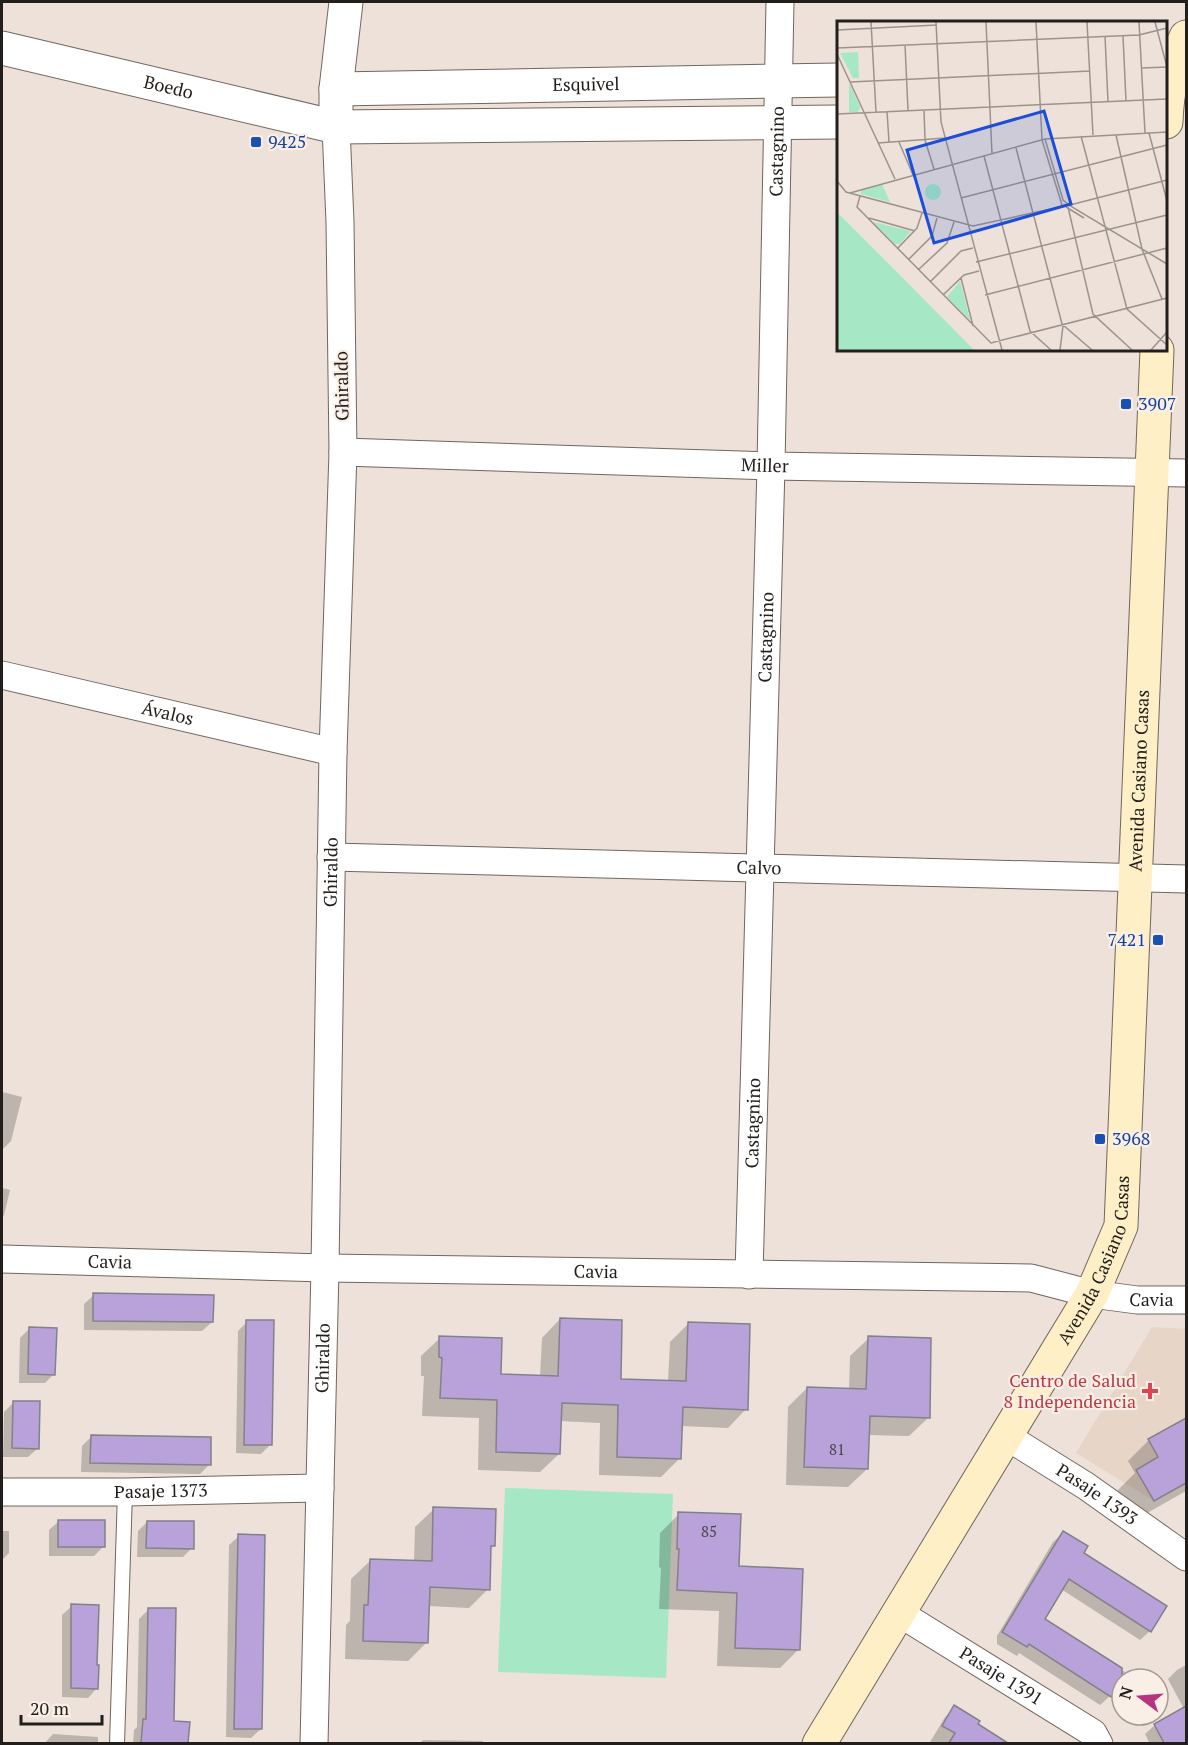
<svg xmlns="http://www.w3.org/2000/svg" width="1188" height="1745" font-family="'PT Serif',serif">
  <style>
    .built { fill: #e7d5c7 }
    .green { fill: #a6e7c5 }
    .shadow { fill: #0003 }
    .building { fill: #b9a2da; stroke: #84808b; stroke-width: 1.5 }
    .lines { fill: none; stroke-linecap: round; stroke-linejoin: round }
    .service-casing { stroke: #70665e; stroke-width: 16 }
    .minor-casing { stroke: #70665e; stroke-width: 29 }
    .tertiary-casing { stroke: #70665e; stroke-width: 35 }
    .secondary-casing { stroke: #70665e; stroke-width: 35 }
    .service { stroke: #fff; stroke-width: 14 }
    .minor { stroke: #fff; stroke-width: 27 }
    .tertiary { stroke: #fff; stroke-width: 33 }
    .secondary { stroke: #feefc6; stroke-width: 33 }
    .transit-dot { fill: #1a4fb4; stroke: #faefe6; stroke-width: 2 }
    .health-dot { fill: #e0444e; stroke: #faefe6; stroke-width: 2 }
    .labels { text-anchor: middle; stroke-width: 4.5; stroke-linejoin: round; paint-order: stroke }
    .number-label { font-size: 15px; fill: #483f4b }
    .street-label { font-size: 18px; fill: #221e1b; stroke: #faefe6 }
    .transit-label { font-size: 18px; fill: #164399; stroke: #faefe6; text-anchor: start }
    .health-label { font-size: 18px; fill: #be3a42; stroke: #faefe6; text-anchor: end }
    .inset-road { fill: none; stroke: #9c938d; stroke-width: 1.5 }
    .view { fill: #1d4ed8; fill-opacity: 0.15; stroke: #1d4ed8; stroke-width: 3 }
    .inset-edge { fill: none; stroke: #221e1b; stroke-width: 3 }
  </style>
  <rect width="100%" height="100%" fill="#ede1d9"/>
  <polygon class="built" points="1152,1327 1186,1329 1186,1483 1154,1501 1076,1453"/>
  <polygon class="green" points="505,1488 673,1494 666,1678 498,1672"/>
  <g class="shadow">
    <polygon points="2,1092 22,1097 11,1141 2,1150"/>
    <polygon points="2,1188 10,1190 4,1215 2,1218"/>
    <polygon points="94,1295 212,1322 202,1331 84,1330 84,1304"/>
    <polygon points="560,1319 619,1380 668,1382 670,1342 688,1324 746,1409 728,1428 681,1426 680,1458 661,1477 599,1475 600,1423 560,1421 559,1454 540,1472 478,1470 479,1418 422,1416 424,1376 421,1376 421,1356 440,1338 499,1375 540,1377 542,1338"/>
    <polygon points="247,1322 270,1445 261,1454 236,1453 238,1331"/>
    <polygon points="30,1328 54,1374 45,1383 19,1383 20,1338"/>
    <polygon points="869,1338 928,1418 909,1436 868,1435 867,1469 848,1487 786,1485 788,1407 807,1388 849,1390 850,1356"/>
    <polygon points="14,1402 38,1448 28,1457 3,1457 4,1412"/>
    <polygon points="1186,1419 1186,1493 1186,1491 1133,1521 1116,1492 1135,1473 1128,1461 1149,1440"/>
    <polygon points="91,1437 210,1464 200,1474 81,1472 82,1446"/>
    <polygon points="434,1509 493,1545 490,1549 488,1589 469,1608 428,1606 426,1643 408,1661 345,1659 346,1625 350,1621 351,1579 370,1561 414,1562 415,1527"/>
    <polygon points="679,1514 737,1568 798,1650 780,1668 717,1666 719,1611 659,1609 661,1568 659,1567 660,1533"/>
    <polygon points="59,1521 103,1547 94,1556 49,1556 49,1530"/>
    <polygon points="147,1522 192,1548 183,1557 137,1557 138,1531"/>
    <polygon points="2,1531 9,1531 9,1553 2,1560"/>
    <polygon points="1063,1533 1150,1631 1140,1640 1061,1589 1043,1619 1125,1672 1110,1696 1100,1705 1019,1653 1017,1656 997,1644 997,1636 1053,1542"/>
    <polygon points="239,1536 261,1729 251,1738 226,1737 229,1545"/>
    <polygon points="72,1606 95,1666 97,1688 88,1698 62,1697 62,1615"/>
    <polygon points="149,1609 173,1723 188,1724 187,1744 133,1744 134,1730 137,1727 139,1619"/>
    <polygon points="1186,1665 1186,1744 1146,1744 1149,1742 1145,1734 1155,1725 1184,1709 1168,1679 1177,1670"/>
    <polygon points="955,1707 976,1725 1005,1744 929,1744 945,1717"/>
    <polygon points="53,1734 98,1737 98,1744 44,1744"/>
    <polygon points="423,1740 483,1741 483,1744 419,1744"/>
  </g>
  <g class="building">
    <polygon points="93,1293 214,1295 213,1322 93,1321"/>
    <polygon points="560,1318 622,1320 621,1379 686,1381 688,1322 750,1324 748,1410 683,1407 681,1459 617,1457 618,1405 562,1403 560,1454 496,1452 497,1400 440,1398 442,1358 439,1357 439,1336 502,1338 501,1374 558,1376"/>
    <polygon points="246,1320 274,1320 272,1445 244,1445"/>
    <polygon points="29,1327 57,1328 55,1375 28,1374"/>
    <polygon points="868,1336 931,1338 930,1418 870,1416 868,1469 804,1467 807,1387 866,1389"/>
    <polygon points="13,1401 40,1401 39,1449 12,1448"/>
    <polygon points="1186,1418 1186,1483 1154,1501 1136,1470 1158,1457 1148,1439"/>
    <polygon points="91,1435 211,1437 211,1465 90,1463"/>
    <polygon points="433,1507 496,1509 495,1546 491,1546 490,1590 430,1587 428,1643 363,1641 364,1605 368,1605 370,1559 432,1561"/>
    <polygon points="678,1512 741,1514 739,1566 803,1569 800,1650 735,1648 737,1593 677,1590 679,1549 677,1549"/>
    <rect x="58" y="1520" width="47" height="27"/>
    <polygon points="147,1521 194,1521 194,1549 146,1548"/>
    <polygon points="1063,1531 1088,1546 1084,1553 1167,1606 1151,1632 1069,1579 1045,1619 1122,1668 1122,1680 1111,1697 1029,1644 1027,1647 1002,1632"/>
    <polygon points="238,1534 265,1535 262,1729 234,1729"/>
    <polygon points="71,1604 99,1605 97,1665 99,1665 98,1689 71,1688"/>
    <polygon points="148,1608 176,1608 174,1721 190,1722 188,1743 141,1743 143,1719 146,1719"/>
    <polygon points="954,1705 980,1721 978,1724 1008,1743 949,1743 955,1733 942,1726"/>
    <polygon points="1186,1706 1186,1743 1164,1743 1154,1724"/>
  </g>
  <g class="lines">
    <defs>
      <polyline id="service" points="117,1744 125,1492"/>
      <g id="minor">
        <path id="s1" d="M 343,452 L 771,466 L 1186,473"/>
        <path id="s2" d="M 2,675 L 333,752"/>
        <path id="s3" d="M 331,857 L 1186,879"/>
        <path id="s4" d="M 2,1259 L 325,1268 L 1031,1278 L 1092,1294 L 1137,1300 L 1186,1300"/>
        <path id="s5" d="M 749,1275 L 771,466 L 780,2"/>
        <path id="s6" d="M 1006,1436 L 1086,1486 L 1186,1557"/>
        <path id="s7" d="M 2,1492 L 125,1492 L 320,1488"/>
        <path id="s8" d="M 899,1613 L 1093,1733 L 1099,1744"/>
        <path id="s9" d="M 314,1744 L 325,1268 L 333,752 L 343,452 L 340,222 L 336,127"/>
      </g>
      <g id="tertiary">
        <path id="s10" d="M 2,48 L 336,127 L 838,122"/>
        <path id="s11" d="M 336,89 L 838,80"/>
        <polyline points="336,110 336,89 346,2"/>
      </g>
      <g id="secondary">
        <path d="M 1166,122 C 1167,93 1173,63 1186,37"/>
        <path id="s12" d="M 819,1744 L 1092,1294 L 1121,1226 L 1157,350"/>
      </g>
    </defs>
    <use href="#service" class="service-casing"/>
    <use href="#minor" class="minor-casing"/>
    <use href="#tertiary" class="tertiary-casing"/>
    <use href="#secondary" class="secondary-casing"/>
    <use href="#service" class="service"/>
    <use href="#minor" class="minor"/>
    <use href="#tertiary" class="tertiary"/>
    <use href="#secondary" class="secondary"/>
  </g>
  <g class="transit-dot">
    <rect x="250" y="136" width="12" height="12" rx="3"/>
    <rect x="1120" y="398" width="12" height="12" rx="3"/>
    <rect x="1152" y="934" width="12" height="12" rx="3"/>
    <rect x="1094" y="1133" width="12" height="12" rx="3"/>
  </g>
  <path class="health-dot" d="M1147 1382h6v6h6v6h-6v6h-6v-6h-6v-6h6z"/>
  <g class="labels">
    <g class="number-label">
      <text x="837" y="1455">81</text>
      <text x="709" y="1537">85</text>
    </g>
    <g class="street-label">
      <text dy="6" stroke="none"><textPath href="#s11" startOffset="250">Esquivel</textPath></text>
      <text dy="6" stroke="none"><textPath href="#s10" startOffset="171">Boedo</textPath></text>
      <text dy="6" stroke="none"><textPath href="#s5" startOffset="1124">Castagnino</textPath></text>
      <text transform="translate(342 386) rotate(-91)" y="6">Ghiraldo</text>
      <text dy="6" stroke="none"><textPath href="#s1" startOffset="422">Miller</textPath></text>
      <text dy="6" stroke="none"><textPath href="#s5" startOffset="638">Castagnino</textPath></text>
      <text dy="6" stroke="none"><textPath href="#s2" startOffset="170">Ávalos</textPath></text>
      <text dy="6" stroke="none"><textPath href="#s12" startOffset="1046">Avenida Casiano Casas</textPath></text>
      <text dy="6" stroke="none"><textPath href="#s3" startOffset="428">Calvo</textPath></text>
      <text dy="6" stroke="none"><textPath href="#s9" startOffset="872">Ghiraldo</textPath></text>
      <text dy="6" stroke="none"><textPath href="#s5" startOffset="152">Castagnino</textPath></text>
      <text dy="6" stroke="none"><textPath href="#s12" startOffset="560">Avenida Casiano Casas</textPath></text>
      <text dy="6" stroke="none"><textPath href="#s4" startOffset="108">Cavia</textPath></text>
      <text dy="6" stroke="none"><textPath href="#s4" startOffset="594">Cavia</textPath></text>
      <text dy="6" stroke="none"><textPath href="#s4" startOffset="1152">Cavia</textPath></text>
      <text dy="6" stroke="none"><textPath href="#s9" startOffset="386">Ghiraldo</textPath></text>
      <text dy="6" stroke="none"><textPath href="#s7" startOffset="159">Pasaje 1373</textPath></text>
      <text dy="6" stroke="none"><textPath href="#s6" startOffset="108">Pasaje 1393</textPath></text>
      <text dy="6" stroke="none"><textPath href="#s8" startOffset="120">Pasaje 1391</textPath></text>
    </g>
    <g class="transit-label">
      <text x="268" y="148">9425</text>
      <text x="1138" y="410">3907</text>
      <text x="1146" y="946" text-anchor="end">7421</text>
      <text x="1112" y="1145">3968</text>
    </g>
    <g class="health-label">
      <text x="1136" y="1387">Centro de Salud<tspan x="1136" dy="21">8 Independencia</tspan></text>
    </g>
  </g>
  <g transform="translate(837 21)">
    <rect width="330" height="330" fill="#ede1d9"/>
    <path d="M 21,31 L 22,57 L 16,57 L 3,32 ZM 12,62 L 23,86 L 21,91 L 12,91 ZM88 171a8 8 0 1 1 16 0a8 8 0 1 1-16 0ZM 45,163 L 53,181 L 24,173 L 24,168 ZM 0,191 L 57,248 L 137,329 L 0,329 ZM 36,201 L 73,210 L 73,211 L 63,223 L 58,223 ZM 123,260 L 133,299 L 110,276 Z" fill="#a6e7c5"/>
    <path class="inset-road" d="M 34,1 L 39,91M 99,1 L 104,101 L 165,329M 149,1 L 155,133M 199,1 L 205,119 L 225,184M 250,1 L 256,114M 302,1 L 308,112M 0,9 L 100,4M 268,15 L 271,81M 286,15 L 289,80M 68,24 L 71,89M 0,27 L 302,14 L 330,7M 0,33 L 58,158M 304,47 L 330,46 L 318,1M 13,61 L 253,50M 87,89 L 88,119 L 97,148M 50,90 L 52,121M 0,93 L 330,78M 312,112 L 330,180M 279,114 L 305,228 L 325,278M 244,115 L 290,288 L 330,324M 208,118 L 226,179 L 232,184M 62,121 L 76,154M 41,122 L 108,117M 179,127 L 225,303 L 255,329M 147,135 L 193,310 L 214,329M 0,160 L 9,171 L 136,205 L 232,184 L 330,243M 13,172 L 208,118 L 330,111M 23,175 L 20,186 L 154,322 L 330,277M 124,177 L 330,124M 233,184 L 330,159M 229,186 L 247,197M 231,186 L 256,293 L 295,329M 32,197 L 78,210M 60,228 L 80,207 L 85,192M 71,239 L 95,215 L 100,197M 139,241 L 330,194M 81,249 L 110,222 L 117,201M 124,257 L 136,305M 93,261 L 124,230 L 136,227M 106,274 L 127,254 L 142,250M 148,274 L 330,227M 223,329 L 226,305M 314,329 L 330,311"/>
    <path class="view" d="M 207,90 L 234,183 L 97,222 L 70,129 Z"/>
    <rect width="330" height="330" class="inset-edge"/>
  </g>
  <rect width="1188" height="1745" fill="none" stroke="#221e1b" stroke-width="6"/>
  <g transform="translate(1140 1697) rotate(286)"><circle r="28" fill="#faefe6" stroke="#a49b95" stroke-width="1.5"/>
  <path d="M0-4.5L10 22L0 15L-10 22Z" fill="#b6347d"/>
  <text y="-9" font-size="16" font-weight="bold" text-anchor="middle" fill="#221e1b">N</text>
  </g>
  <path d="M21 1715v9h81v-9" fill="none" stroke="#221e1b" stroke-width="3"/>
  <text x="30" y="1715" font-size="18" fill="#221e1b" stroke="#faefe6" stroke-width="4.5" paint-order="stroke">20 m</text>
</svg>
